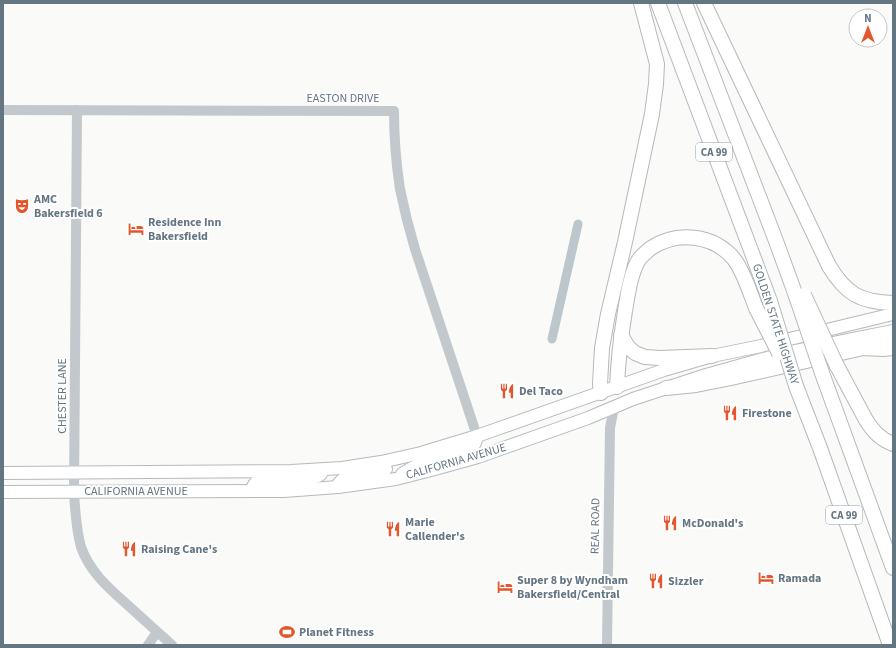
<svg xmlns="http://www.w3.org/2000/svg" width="896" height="648" font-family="'Source Sans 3',sans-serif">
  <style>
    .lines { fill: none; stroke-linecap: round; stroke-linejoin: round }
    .canal { stroke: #bbc7cb; stroke-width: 9 }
    .major-casing { stroke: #b5babe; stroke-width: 14 }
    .highway-casing { stroke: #b4b9bd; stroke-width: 16 }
    .minor { stroke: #c3c8cc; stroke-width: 10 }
    .major { stroke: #fff; stroke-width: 12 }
    .highway { stroke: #fff; stroke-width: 14 }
    .highway-bridge-casing { stroke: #b4b9bd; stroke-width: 16; stroke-linecap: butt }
    .highway-bridge { stroke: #fff; stroke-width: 14 }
    .labels { text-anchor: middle; stroke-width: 4; stroke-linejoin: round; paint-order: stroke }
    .shield { fill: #fff; stroke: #939fa8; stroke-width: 1 }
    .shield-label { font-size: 11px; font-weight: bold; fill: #657683 }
    .street-label { font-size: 12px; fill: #657683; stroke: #fff }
    .poi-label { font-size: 12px; font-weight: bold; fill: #657683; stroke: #fff; text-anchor: start }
  </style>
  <rect width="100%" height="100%" fill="#fafaf8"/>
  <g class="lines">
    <polyline class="canal" points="552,339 578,224"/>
    <defs>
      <g id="major">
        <polyline points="874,345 893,341"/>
        <polyline points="3,473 291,471 342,468 381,462 421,453 477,436 664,370 712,356 761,346 893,314"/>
        <path d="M 402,474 C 418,462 435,460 454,454 C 460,453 467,451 472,447 C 475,445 476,441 477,436"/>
        <path d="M 338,487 L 339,483 C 348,472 373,473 386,469"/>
        <polyline points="251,491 252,488 256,482 268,480 312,478 318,476 321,474"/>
        <polyline points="3,492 284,491 338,487 396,479 435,469 478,457 588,418 633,399 706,375 785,353 852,339 893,331"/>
      </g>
      <g id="highway">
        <polyline points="658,3 770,301"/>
        <polyline points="685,3 776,241 796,296"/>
        <path d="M 704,3 L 829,266 C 846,294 860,302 893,303"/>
        <polyline points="621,335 628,347 635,353 645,357 660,358 712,356"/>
        <path d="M 837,366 L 866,420 C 873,431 880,439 893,444"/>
        <polyline points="822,373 893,568"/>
        <polyline points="796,386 820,448 890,645"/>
        <path d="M 617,387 C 618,361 621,336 625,311 C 628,294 630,276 638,261 C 641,256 646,252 651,248 C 677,231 713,234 734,259 C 744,272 750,293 756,308"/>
        <polyline points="666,388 696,385 731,378 863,348 883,349 893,348"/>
        <polyline points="601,393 600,384 602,348 608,314 625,242 652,114 656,84 657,64 641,3"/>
      </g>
    </defs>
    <use href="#major" class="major-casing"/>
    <use href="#highway" class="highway-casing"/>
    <g class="minor">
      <path d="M 3,110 L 394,111 C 394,137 396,163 400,189 C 404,209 409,229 415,249 L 477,436"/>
      <path d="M 77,110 L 74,492 C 75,510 76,529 81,547 C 90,573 111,590 131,608 C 145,621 159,633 172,645"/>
      <polyline points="148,645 157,632"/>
      <polyline points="607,645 610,428 614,407"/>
    </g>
    <use href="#major" class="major"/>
    <use href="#highway" class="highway"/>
    <defs>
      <g id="highway-bridge">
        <polyline points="804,295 837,366"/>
        <polyline points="796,296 822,373"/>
        <polyline points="770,301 796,386"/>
        <polyline points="756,308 779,353"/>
      </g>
    </defs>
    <use href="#highway-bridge" class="highway-bridge-casing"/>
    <use href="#highway-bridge" class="highway-bridge"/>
  </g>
  <defs>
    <symbol id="theatre-bare" viewBox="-9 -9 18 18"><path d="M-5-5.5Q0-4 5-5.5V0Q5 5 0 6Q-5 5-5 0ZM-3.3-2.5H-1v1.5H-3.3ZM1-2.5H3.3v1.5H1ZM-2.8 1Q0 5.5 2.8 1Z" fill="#e4572e" stroke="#fff" stroke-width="2.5" paint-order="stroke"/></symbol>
    <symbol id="hotel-bare" viewBox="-9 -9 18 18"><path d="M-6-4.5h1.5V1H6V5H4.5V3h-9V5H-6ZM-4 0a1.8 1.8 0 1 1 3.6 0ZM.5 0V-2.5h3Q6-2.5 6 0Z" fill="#e4572e" stroke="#fff" stroke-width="2.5" paint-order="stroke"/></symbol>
    <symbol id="restaurant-bare" viewBox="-9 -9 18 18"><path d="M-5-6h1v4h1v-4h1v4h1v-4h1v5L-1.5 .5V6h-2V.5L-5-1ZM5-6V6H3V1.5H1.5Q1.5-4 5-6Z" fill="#e4572e" stroke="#fff" stroke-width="2.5" paint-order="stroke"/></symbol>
    <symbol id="stadium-bare" viewBox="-9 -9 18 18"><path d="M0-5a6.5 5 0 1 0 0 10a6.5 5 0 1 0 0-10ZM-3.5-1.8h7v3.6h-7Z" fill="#e4572e" stroke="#fff" stroke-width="2.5" paint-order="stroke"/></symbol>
  </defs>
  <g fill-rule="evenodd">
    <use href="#theatre-bare" x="11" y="195" width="22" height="22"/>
    <use href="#hotel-bare" x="125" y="218" width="22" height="22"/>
    <use href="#restaurant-bare" x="496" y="380" width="22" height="22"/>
    <use href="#restaurant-bare" x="719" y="402" width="22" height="22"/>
    <use href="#restaurant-bare" x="659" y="512" width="22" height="22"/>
    <use href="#restaurant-bare" x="382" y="518" width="22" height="22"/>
    <use href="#restaurant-bare" x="118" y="538" width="22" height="22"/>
    <use href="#hotel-bare" x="755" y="567" width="22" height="22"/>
    <use href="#restaurant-bare" x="645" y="570" width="22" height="22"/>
    <use href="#hotel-bare" x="494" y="576" width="22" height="22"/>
    <use href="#stadium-bare" x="276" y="621" width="22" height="22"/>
  </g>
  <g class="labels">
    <g class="shield">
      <rect x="696" y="143" width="36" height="18" rx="3"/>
      <rect x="826" y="506" width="36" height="18" rx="3"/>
    </g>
    <g class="shield-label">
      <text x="714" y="156">CA 99</text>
      <text x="844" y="519">CA 99</text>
    </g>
    <g class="street-label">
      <text x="343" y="102">EASTON DRIVE</text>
      <text transform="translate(776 324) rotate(72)" y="4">GOLDEN STATE HIGHWAY</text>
      <text transform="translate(62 396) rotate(-90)" y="4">CHESTER LANE</text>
      <text transform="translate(456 461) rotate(-16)" y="4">CALIFORNIA AVENUE</text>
      <text x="136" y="495">CALIFORNIA AVENUE</text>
      <text transform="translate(595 526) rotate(-89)" y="4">REAL ROAD</text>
    </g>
    <g class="poi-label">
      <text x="34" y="203">AMC<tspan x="34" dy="14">Bakersfield 6</tspan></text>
      <text x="148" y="226">Residence Inn<tspan x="148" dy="14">Bakersfield</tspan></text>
      <text x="519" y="395">Del Taco</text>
      <text x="742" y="417">Firestone</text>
      <text x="405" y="526">Marie<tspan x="405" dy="14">Callender's</tspan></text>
      <text x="682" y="527">McDonald's</text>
      <text x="141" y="553">Raising Cane's</text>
      <text x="778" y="582">Ramada</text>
      <text x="517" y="584">Super 8 by Wyndham<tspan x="517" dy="14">Bakersfield/Central</tspan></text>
      <text x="668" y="585">Sizzler</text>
      <text x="299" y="636">Planet Fitness</text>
    </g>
  </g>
  <rect width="896" height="648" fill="none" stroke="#657683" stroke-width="8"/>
  <g transform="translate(868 28)"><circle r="19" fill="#ffffff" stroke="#c1c8cd"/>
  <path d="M0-3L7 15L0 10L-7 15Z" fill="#e4572e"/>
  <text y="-6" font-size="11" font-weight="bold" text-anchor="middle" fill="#657683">N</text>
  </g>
</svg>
